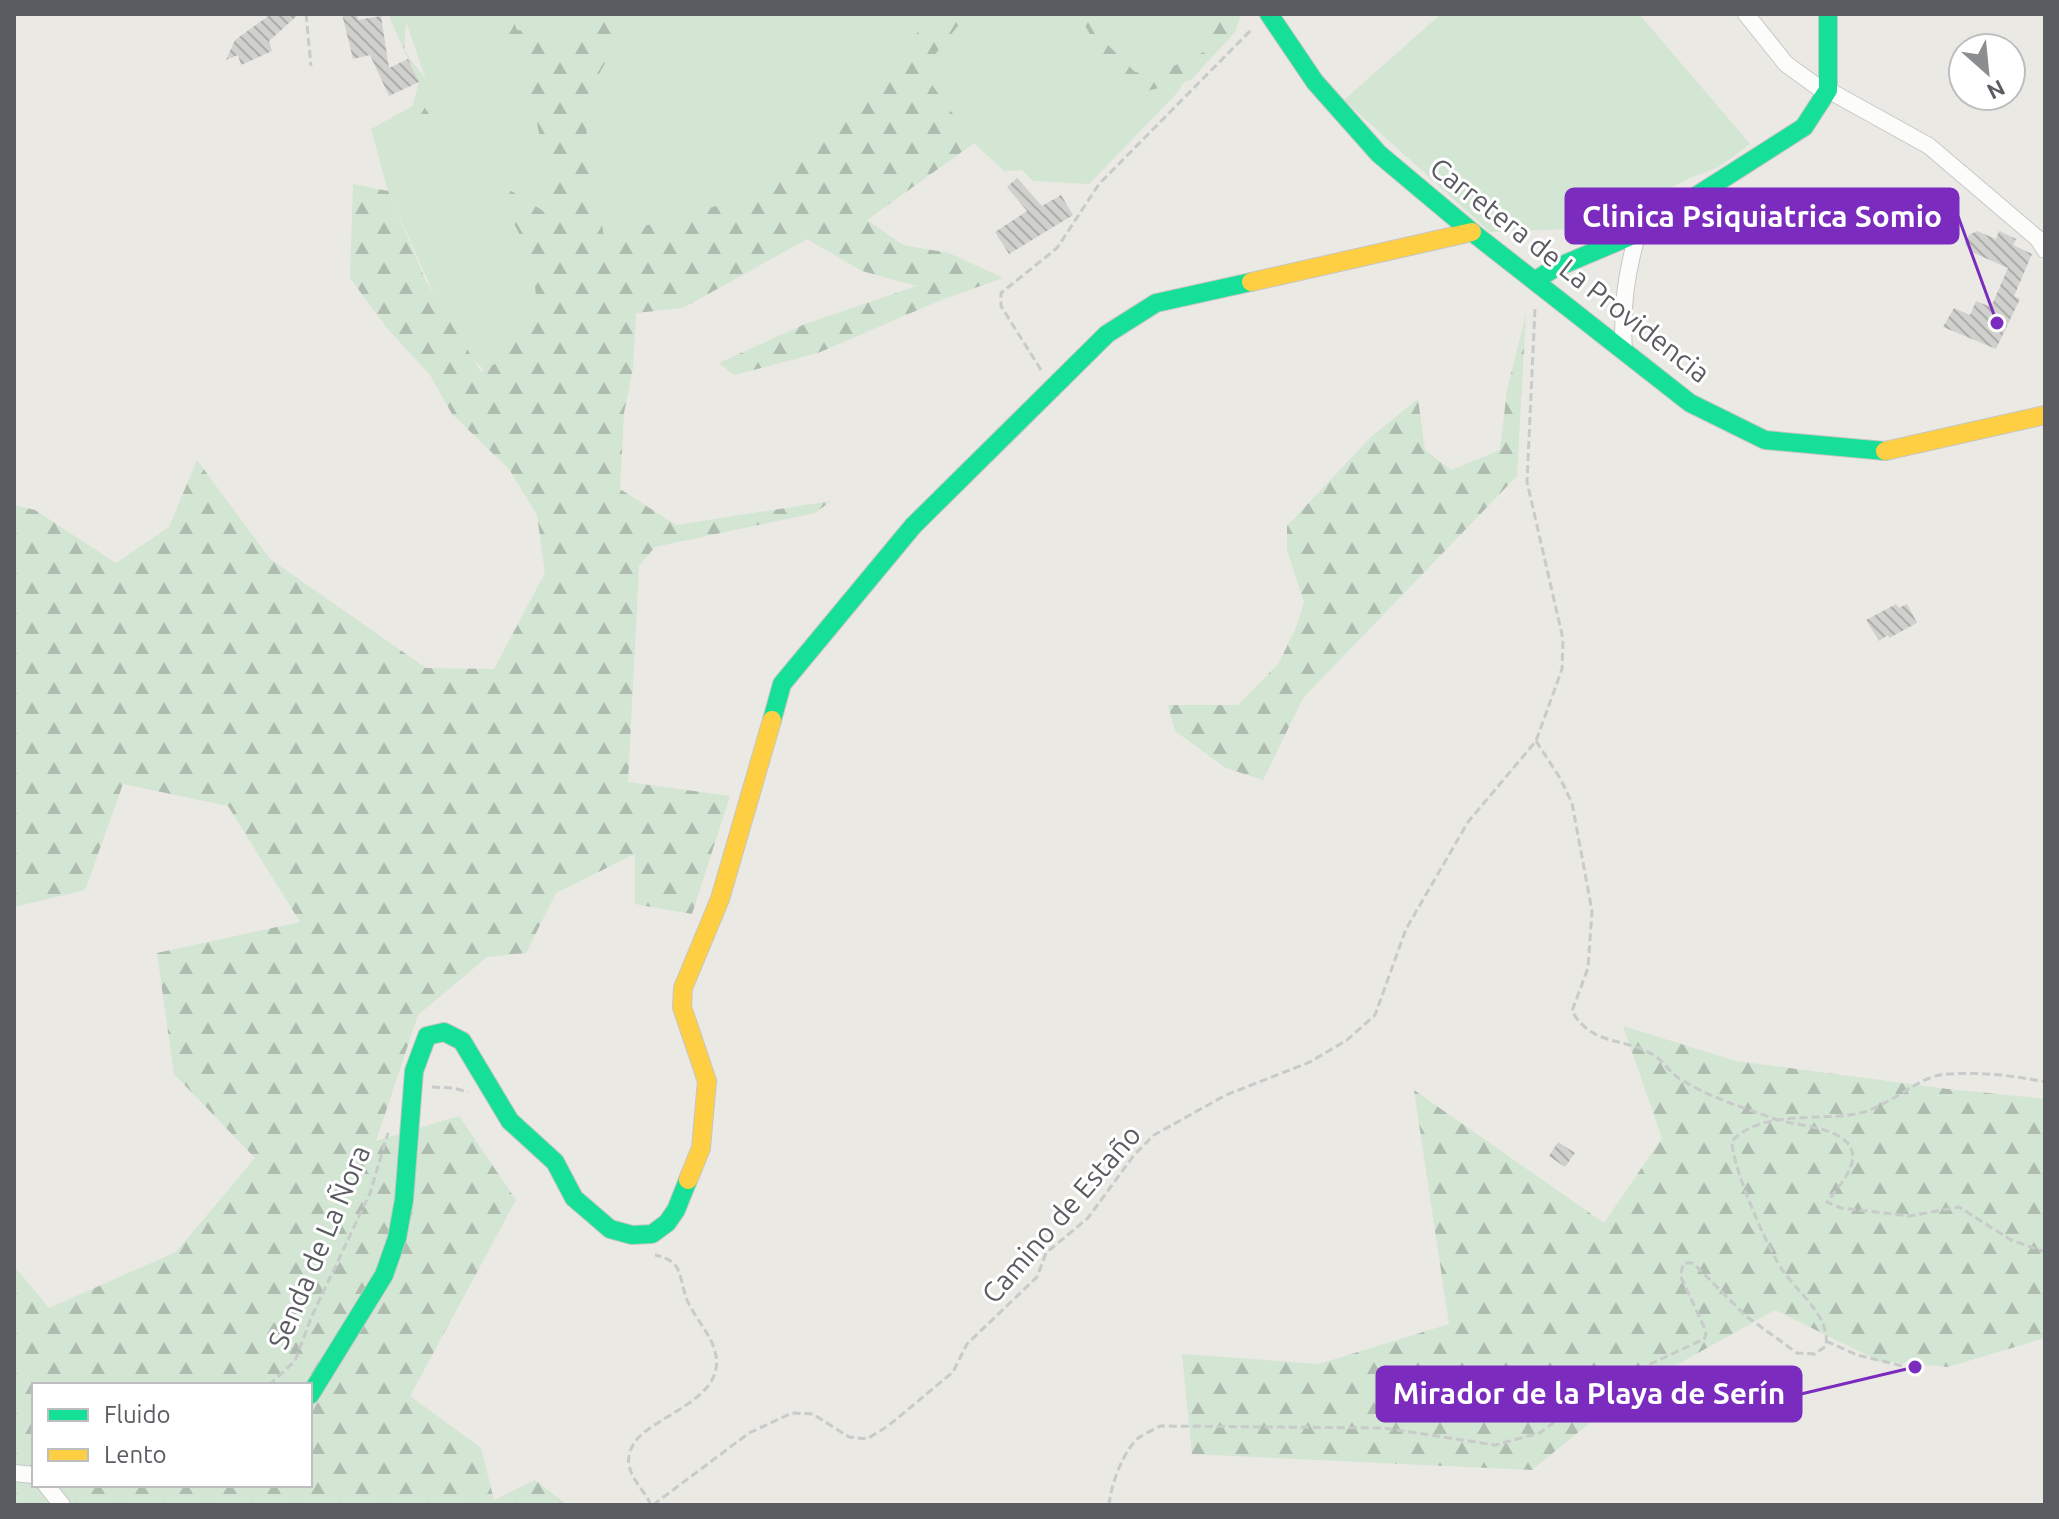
<svg xmlns="http://www.w3.org/2000/svg" width="2059" height="1519" font-family="Ubuntu,sans-serif">
  <style>
    .green { fill: #d3e5d3 }
    .forest { fill: url(#forest-firs); fill-rule: evenodd }
    .building { fill: url(#building-back-hatch) }
    .lines { fill: none; stroke-linecap: round; stroke-linejoin: round }
    .street-casing { stroke: #c7c7c6; stroke-width: 18 }
    .fast-casing { stroke: #c5c6c4; stroke-width: 20 }
    .slow-casing { stroke: #c5c6c4; stroke-width: 20 }
    .path { stroke: #c7cbc9; stroke-width: 3; stroke-dasharray: 8 4; stroke-linecap: butt }
    .street { stroke: #fcfcfb; stroke-width: 16 }
    .fast { stroke: #16e098; stroke-width: 18 }
    .slow { stroke: #ffcf43; stroke-width: 18 }
    .labels { text-anchor: middle; stroke-width: 6; stroke-linejoin: round; paint-order: stroke }
    .street-label { font-size: 28px; fill: #5a5c61; stroke: #fff }
    .leader { fill: none; stroke: #7b2cbf; stroke-width: 3 }
    .callout-dot { fill: #7b2cbf; stroke: #fff; stroke-width: 3 }
    .callout { fill: #7b2cbf; stroke: #7b2cbf; stroke-width: 3 }
    .callout-label { font-size: 30px; text-anchor: middle; font-weight: bold; fill: #fff }
  </style>
  <defs>
    <pattern id="forest-firs" width="22" height="20" patternUnits="userSpaceOnUse" patternTransform="scale(2)"><rect width="22" height="20" fill="#d3e5d3"/><path d="M5 1l3.5 6h-7zM16 11l3.5 6h-7z" fill="#aebdaf"/></pattern>
    <pattern id="building-back-hatch" width="6" height="6" patternUnits="userSpaceOnUse" patternTransform="scale(2)"><rect width="6" height="6" fill="#d0d0cd"/><path d="M-1 5l2 2M0 0l6 6M5-1l2 2" fill="none" stroke="#acacaa"/></pattern>
  </defs>
  <rect width="100%" height="100%" fill="#eae9e4"/>
  <g class="green">
    <polygon points="407,14 1215,14 1204,52 1176,94 1089,184 1033,181 1022,170 1004,171 974,143 866,220 587,263 510,396 455,341 388,191 371,129 420,102 426,80 405,18"/>
    <polygon points="1441,14 1639,14 1750,144 1719,167 1690,178 1591,228 1490,232 1344,100"/>
  </g>
  <g class="forest">
    <path d="M 391,14 L 407,14 L 404,50 L 426,80 L 421,102 L 458,158 L 548,214 L 550,191 L 529,81 L 490,14 L 511,14 L 517,30 L 553,35 L 593,33 L 603,14 L 632,14 L 582,105 L 604,237 L 756,195 L 936,14 L 981,14 L 961,22 L 922,71 L 974,143 L 867,220 L 903,245 L 949,253 L 1003,278 L 941,300 L 818,353 L 734,375 L 719,363 L 805,324 L 917,286 L 862,271 L 807,239 L 683,308 L 636,313 L 633,368 L 624,413 L 620,489 L 676,525 L 831,501 L 815,513 L 655,547 L 639,566 L 628,782 L 730,796 L 692,914 L 635,904 L 635,854 L 556,893 L 526,953 L 487,957 L 418,1015 L 376,1141 L 459,1116 L 516,1200 L 410,1396 L 481,1448 L 494,1500 L 535,1480 L 567,1505 L 14,1505 L 14,1266 L 49,1308 L 176,1252 L 255,1158 L 174,1074 L 157,953 L 300,922 L 228,806 L 123,784 L 85,890 L 14,907 L 14,505 L 35,510 L 116,563 L 169,527 L 197,460 L 270,559 L 426,668 L 494,669 L 545,573 L 537,515 L 509,469 L 452,414 L 430,375 L 387,328 L 350,278 L 353,184 L 388,191 L 426,281 L 481,372 L 503,359 L 537,306 L 532,257 L 501,200 L 439,154 L 412,107 L 419,82 L 390,19 ZM 34,1385 L 310,1385 L 310,1485 L 34,1485 Z"/>
    <polygon points="1078,14 1093,14 1106,43 1135,72 1154,75 1204,52 1215,14 1241,15 1235,32 1191,80 1127,96"/>
    <polygon points="1526,314 1517,476 1303,698 1263,780 1226,768 1175,731 1168,705 1238,705 1279,663 1297,625 1304,602 1287,550 1287,526 1371,437 1418,399 1425,450 1451,470 1500,450 1507,390"/>
    <polygon points="1623,1026 1736,1061 1948,1089 2045,1099 2045,1338 1948,1367 1879,1361 1775,1310 1628,1392 1532,1470 1192,1454 1182,1354 1319,1364 1449,1324 1414,1090 1604,1223 1662,1138"/>
  </g>
  <g class="building">
    <polygon points="271,14 299,14 269,41 272,51 241,65 238,55 226,60 235,40"/>
    <polygon points="342,14 357,14 358,20 381,16 389,68 408,59 419,82 389,96 370,55 353,59"/>
    <polygon points="1017,178 1042,206 1061,195 1073,215 1009,254 995,232 1027,211 1007,187"/>
    <polygon points="1977,231 1996,239 1999,231 2016,239 2013,245 2032,254 2014,296 2020,299 1996,349 1943,327 1954,308 1970,315 1976,301 1991,307 2008,268 1969,251 1965,243 1969,235"/>
    <polygon points="1896,604 1899,608 1907,604 1917,623 1889,638 1888,635 1879,641 1866,620"/>
    <polygon points="1558,1142 1575,1153 1565,1167 1549,1156"/>
  </g>
  <g class="lines">
    <defs>
      <g id="street">
        <polyline points="1746,14 1786,64 1826,93"/>
        <polyline points="1828,90 1929,146 2038,239 2045,250"/>
        <path d="M 1624,351 C 1621,311 1626,272 1638,233"/>
        <polyline points="14,1473 34,1475"/>
        <polyline points="46,1485 62,1505"/>
      </g>
      <g id="fast">
        <polyline points="1269,14 1315,82 1379,154 1472,232 1690,403 1765,440 1885,451"/>
        <polyline points="1536,280 1553,269 1638,233 1804,127 1828,90 1828,14"/>
        <polyline points="772,720 782,684 913,526 1107,334 1156,303 1251,282"/>
        <polyline points="310,1395 384,1275 397,1238 404,1200 414,1071 427,1036 444,1032 462,1041 510,1121 555,1162 574,1198 610,1229 632,1235 652,1234 667,1223 676,1210 688,1180"/>
      </g>
      <g id="slow">
        <polyline points="1251,282 1472,232"/>
        <polyline points="1885,451 2045,415"/>
        <polyline points="688,1180 701,1148 707,1081 682,1007 683,988 720,899 772,720"/>
      </g>
    </defs>
    <use href="#street" class="street-casing"/>
    <use href="#fast" class="fast-casing"/>
    <use href="#slow" class="slow-casing"/>
    <g class="path">
      <polyline points="306,14 311,66"/>
      <polyline points="1041,370 1001,306 1001,293 1057,248 1099,184 1253,28"/>
      <path d="M 1536,741 L 1560,778 L 1572,803 L 1592,911 L 1588,968 L 1572,1011 C 1592,1046 1622,1037 1652,1054 C 1663,1060 1670,1073 1680,1079 C 1711,1098 1744,1108 1778,1120"/>
      <polyline points="432,1087 453,1088 468,1092"/>
      <path d="M 1786,1122 C 1813,1127 1873,1133 1846,1176 C 1841,1185 1833,1194 1827,1202 L 1841,1208 L 1910,1216 L 1959,1207 L 2011,1240 L 2045,1252"/>
      <polyline points="1826,1341 1857,1355 1911,1368"/>
      <polyline points="269,1385 295,1361 311,1318 370,1193 388,1133"/>
      <path d="M 651,1505 C 642,1485 619,1470 633,1445 C 649,1415 732,1401 714,1348 C 708,1331 694,1316 687,1300 C 678,1276 684,1261 655,1255"/>
      <polyline points="653,1505 749,1433 792,1413 813,1414 849,1437 867,1439 888,1426 953,1372 967,1344 1037,1277 1046,1253 1088,1218 1134,1155 1154,1135 1226,1095 1310,1062 1347,1040 1375,1015 1406,929 1468,822 1536,741 1562,669 1563,639 1527,482 1535,308"/>
      <path d="M 1109,1505 C 1111,1485 1122,1454 1137,1439 C 1143,1434 1153,1430 1160,1426 L 1384,1428 L 1495,1445 L 1540,1433 L 1597,1389 L 1704,1339 L 1706,1334 L 1704,1327 L 1680,1275 L 1684,1263 L 1693,1263 L 1746,1316 L 1797,1353 L 1815,1354 L 1826,1346 C 1830,1314 1797,1293 1781,1268 C 1766,1244 1732,1167 1732,1141 C 1761,1110 1818,1121 1856,1114 C 1885,1109 1918,1078 1940,1075 C 1974,1071 2012,1075 2045,1082"/>
    </g>
    <use href="#street" class="street"/>
    <use href="#fast" class="fast"/>
    <use href="#slow" class="slow"/>
  </g>
  <g class="labels">
    <g class="street-label">
      <text transform="translate(1570 270) rotate(38)" y="10">Carretera de La Providencia</text>
      <text transform="translate(1061 1214) rotate(-49)" y="10">Camino de Estaño</text>
      <text transform="translate(319 1247) rotate(-67)" y="10">Senda de La Ñora</text>
    </g>
  </g>
  <path class="leader" d="M1997 323L1958 216M1915 1367L1801 1394"/>
  <g class="callout-dot">
    <circle cx="1997" cy="323" r="8"/>
    <circle cx="1915" cy="1367" r="8"/>
  </g>
  <g class="callout">
    <rect x="1566" y="189" width="392" height="54" rx="8"/>
    <rect x="1377" y="1367" width="424" height="54" rx="8"/>
  </g>
  <g class="callout-label">
    <text x="1762" y="227">Clinica Psiquiatrica Somio</text>
    <text x="1589" y="1404">Mirador de la Playa de Serín</text>
  </g>
  <rect width="2059" height="1519" fill="none" stroke="#5a5c61" stroke-width="32"/>
  <rect x="32" y="1383" width="280" height="104" fill="#ffffff" stroke="#bdbec0" stroke-width="2"/>
  <rect x="48" y="1409" width="40" height="12" fill="#16e098" stroke="#bdbec0" stroke-width="2"/>
  <text x="104" y="1423" font-size="24" fill="#5a5c61">Fluido</text>
  <rect x="48" y="1449" width="40" height="12" fill="#ffcf43" stroke="#bdbec0" stroke-width="2"/>
  <text x="104" y="1463" font-size="24" fill="#5a5c61">Lento</text>
  <g transform="translate(1987 72) rotate(153)"><circle r="38" fill="#ffffff" stroke="#bdbec0" stroke-width="2"/>
  <path d="M0-6L14 30L0 20L-14 30Z" fill="#8c8d8f"/>
  <text y="-12" font-size="22" font-weight="bold" text-anchor="middle" fill="#5a5c61">N</text>
  </g>
</svg>
